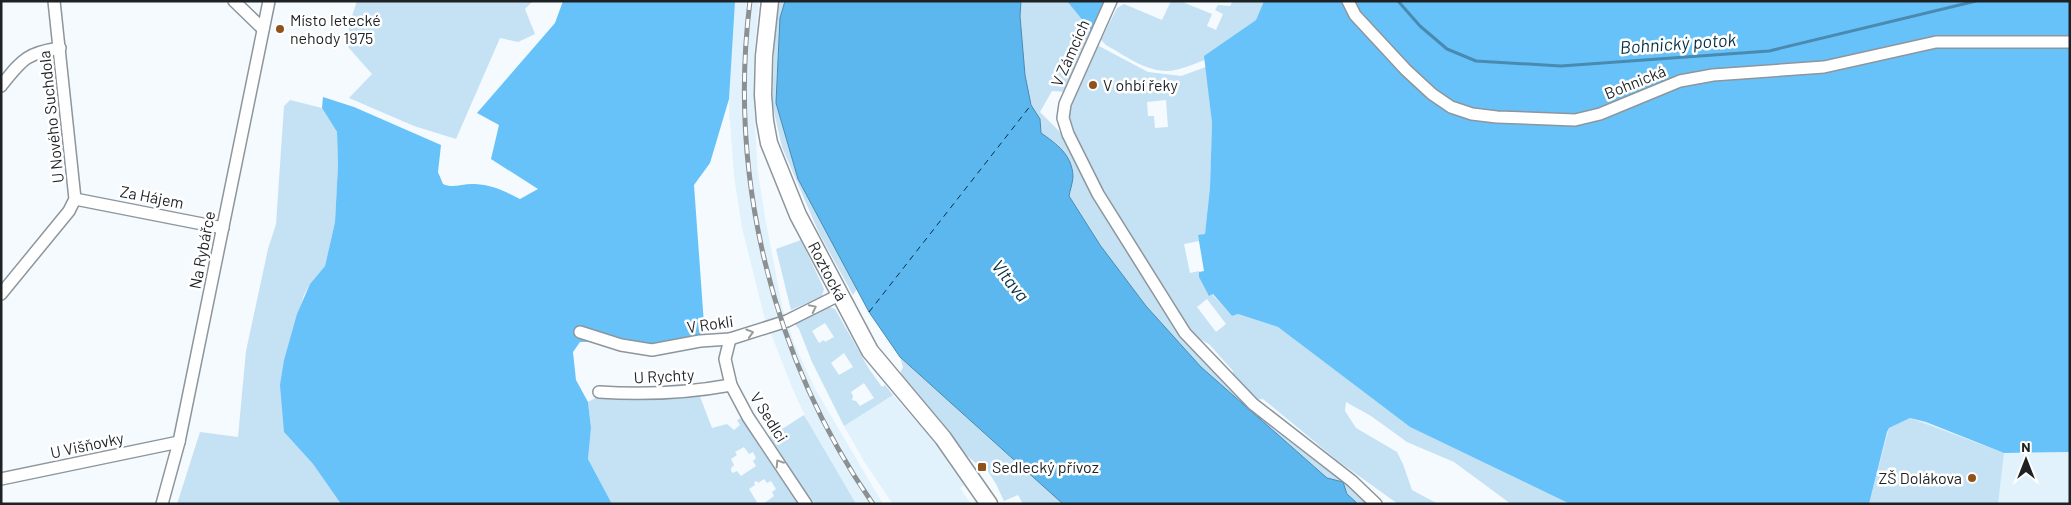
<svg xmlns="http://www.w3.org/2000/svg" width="2071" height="505" font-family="Barlow,sans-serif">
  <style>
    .built { fill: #e1f2fd }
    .green { fill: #c5e1f4; fill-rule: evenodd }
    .forest { fill: #67c2f9 }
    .water { fill: #5cb7ee; stroke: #498ab1 }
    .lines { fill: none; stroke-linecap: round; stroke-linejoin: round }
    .stream { stroke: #498ab1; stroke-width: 3 }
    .ferry { stroke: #052f45; stroke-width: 1; stroke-dasharray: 6 5; stroke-linecap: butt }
    .minor-casing { stroke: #8d969c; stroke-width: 14 }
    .secondary-casing { stroke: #8d969c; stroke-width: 19 }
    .minor { stroke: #fff; stroke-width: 11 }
    .secondary { stroke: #fff; stroke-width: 16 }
    .rail-casing { stroke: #8b9093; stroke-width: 5 }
    .rail { stroke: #fff; stroke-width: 3; stroke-dasharray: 9; stroke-linecap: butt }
    .oneway { stroke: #9a9c9c }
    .poi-dot { fill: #915219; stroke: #fff; stroke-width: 2 }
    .labels { text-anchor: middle; stroke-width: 5; stroke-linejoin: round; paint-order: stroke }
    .poi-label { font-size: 16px; fill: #1e2224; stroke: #fff; text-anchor: start }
    .street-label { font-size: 16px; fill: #1e2224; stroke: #fff }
    .water-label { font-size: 18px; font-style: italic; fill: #052f45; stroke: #fff }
  </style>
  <rect width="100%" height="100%" fill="#f4fafe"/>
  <g class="built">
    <polygon points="734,1 759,1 754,55 754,109 758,173 766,223 783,310 794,343 814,387 883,504 856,504 852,499 812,431 793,390 764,316 742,228 734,176 729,109 730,54"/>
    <polygon points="893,395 936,444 966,483 960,488 971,504 893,504 865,463 844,426"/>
    <polygon points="1910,418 1926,422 2003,453 2070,452 2070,504 1869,504 1887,432 1889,428"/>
  </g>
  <g class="green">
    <polygon points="357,1 533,1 525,9 535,34 518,42 500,38 456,139 414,126 349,98 372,74 348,47 349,25"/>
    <polygon points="780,1 785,1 780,18 858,287 853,295 819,233 782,147 772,103 775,28"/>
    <path d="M 1021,1 L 1067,1 L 1092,32 L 1067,92 L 1052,91 L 1040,112 L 1060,132 L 1094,192 L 1182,334 L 1371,504 C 1353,504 1348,499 1343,482 L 1327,478 L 1201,367 L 1146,306 L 1100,245 L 1069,196 L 1073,176 L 1058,145 L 1041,133 L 1040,119 L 1031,105 L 1025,75 L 1020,16 Z"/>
    <path d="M 1171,1 L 1180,1 L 1212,14 L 1207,26 L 1216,30 L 1223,14 L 1215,10 L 1218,5 L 1230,6 L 1233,1 L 1264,1 L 1256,20 L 1205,56 L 1205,60 C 1193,64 1179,71 1167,71 C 1145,71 1124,55 1106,45 L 1101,40 L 1117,8 L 1124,4 L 1162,20 Z"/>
    <path d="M 1099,46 L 1148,72 L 1181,76 L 1206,67 L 1212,123 L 1210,187 L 1205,235 L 1198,235 L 1199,241 L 1184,244 L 1190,273 L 1199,271 L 1210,296 L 1212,294 L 1232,316 L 1238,314 L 1278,327 L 1410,427 L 1570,504 L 1511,504 L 1454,462 L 1407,442 L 1371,416 L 1346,402 L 1345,411 L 1356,428 L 1397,452 L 1403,464 L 1412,490 L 1438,504 L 1398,504 L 1338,461 L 1263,399 L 1255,400 L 1233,375 L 1233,371 L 1209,344 L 1194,336 L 1122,229 L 1073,136 L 1067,117 L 1071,96 L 1095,48 ZM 1166,100 L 1168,127 L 1155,128 L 1154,116 L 1148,116 L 1147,102 ZM 1207,299 L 1226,324 L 1216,332 L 1197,307 Z"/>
    <polygon points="290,100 322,108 337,132 338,165 335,222 325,266 310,284 304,295 284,360 284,432 313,464 341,504 177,504 200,432 238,437 246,351 268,249 276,224 284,106"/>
    <polygon points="801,240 824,289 822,296 791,310 776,249"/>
    <path d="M 829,307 L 835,309 L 869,369 L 882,387 L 885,385 L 893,395 L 844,426 L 812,362 L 799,329 L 794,323 ZM 825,323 L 834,337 L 825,342 L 824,340 L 819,343 L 812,331 ZM 844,353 L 853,367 L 839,375 L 831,363 ZM 864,383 L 874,398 L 860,406 L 856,401 L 852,400 L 853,396 L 851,392 Z"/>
    <polygon points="900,357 1043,486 1063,504 1023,504 1018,495 1004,501 996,484 984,465 980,467 962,451 899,375 903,367"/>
    <path d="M 699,394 L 712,428 L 727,424 L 734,430 L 740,425 L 737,420 L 741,418 L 798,504 L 763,504 L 774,496 L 772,492 L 776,489 L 771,481 L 767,483 L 764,479 L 758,483 L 757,481 L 754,482 L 755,485 L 749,489 L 758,504 L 612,504 L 588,459 L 591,428 L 588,402 L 599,396 ZM 744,447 L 749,454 L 753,452 L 756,458 L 753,461 L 756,466 L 741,476 L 737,471 L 733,473 L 731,471 L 731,468 L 734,465 L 731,459 L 737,455 L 735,452 Z"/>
    <polygon points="804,415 856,504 815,504 768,438"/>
    <polygon points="1910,418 2004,453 1998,504 1869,504 1889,428"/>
  </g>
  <g class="forest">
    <path d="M 563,1 L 735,1 L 729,99 L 710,163 L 694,185 L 705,338 L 643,347 L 617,341 L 580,342 L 573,352 L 576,380 L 588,402 L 591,428 L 588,459 L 612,504 L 341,504 L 313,464 L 284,432 L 280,385 L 284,360 L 297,314 L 310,284 L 325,266 L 335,222 L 338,165 L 337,132 L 322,108 L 323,97 L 354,107 L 441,145 L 438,172 L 443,184 C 453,189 463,183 475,184 C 492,185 505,191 520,199 L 538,189 L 491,159 L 499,125 L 477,113 L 555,23 Z"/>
    <polygon points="1067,1 1105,1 1092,32"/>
    <polygon points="1264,1 2070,1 2070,452 2004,453 1926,422 1910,418 1889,428 1887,432 1869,504 1570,504 1410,427 1278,327 1238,314 1232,316 1213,294 1209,296 1199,277 1199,272 1204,271 1198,235 1205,234 1210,187 1212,123 1204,56 1256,20"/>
  </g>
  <path class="water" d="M 785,1 L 1021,1 L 1020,16 L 1025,75 L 1031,105 L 1040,119 L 1041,133 C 1057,144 1072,155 1073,176 C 1073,182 1070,190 1069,196 L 1100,245 L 1146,306 L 1201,367 L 1327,478 L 1343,482 L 1347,494 L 1358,504 L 1063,504 L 1043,486 L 900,357 L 869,312 L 798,179 L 776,103 L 780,18 Z"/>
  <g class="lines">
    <polyline class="stream" points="1398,1 1420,26 1447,49 1476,61 1561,66 1769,51 1976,1"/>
    <polyline class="ferry" points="869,312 1031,105"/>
    <defs>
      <g id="minor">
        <polyline points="234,1 263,29"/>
        <polyline points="1111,1 1065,104 1063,118 1068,134 1098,194 1185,333 1253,404 1352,481 1376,504"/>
        <polyline points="1348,1 1355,15 1406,70 1432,94 1451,107 1472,114 1497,117 1575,120 1600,114 1680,81 1713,75 1824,67 1936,42 2070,42"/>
        <path d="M 1,86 C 22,60 26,53 60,48"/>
        <polyline points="75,199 223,228"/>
        <polyline points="1,294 69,211 75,199 54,1"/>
        <polyline points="580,332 621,345 652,350 700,341 730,339 787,321 839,295"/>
        <polyline points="730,339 725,359 731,385 748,417 806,504"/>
        <path d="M 599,392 C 644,395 687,393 731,385"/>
        <polyline points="1,479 179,442"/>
        <polyline points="162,504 179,442 269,1"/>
      </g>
      <g id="secondary">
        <path id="s1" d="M 770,1 L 764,56 L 763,95 L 765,121 L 769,143 L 798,215 L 870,351 L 943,438 L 989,504"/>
      </g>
    </defs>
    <use href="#minor" class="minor-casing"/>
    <use href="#secondary" class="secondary-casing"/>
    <use href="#minor" class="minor"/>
    <use href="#secondary" class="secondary"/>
    <defs>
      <path id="rail" d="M 750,1 C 728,176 772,359 873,504"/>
    </defs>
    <use href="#rail" class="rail-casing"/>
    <use href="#rail" class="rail"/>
  </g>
  <defs><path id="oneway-chevron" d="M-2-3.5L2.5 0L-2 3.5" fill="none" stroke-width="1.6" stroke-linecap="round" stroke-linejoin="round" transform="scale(1.25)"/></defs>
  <g class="oneway">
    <use href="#oneway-chevron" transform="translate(813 308) rotate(-26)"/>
    <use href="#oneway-chevron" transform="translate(750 333) rotate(-17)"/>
    <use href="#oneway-chevron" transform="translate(779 463) rotate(-123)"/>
  </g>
  <g class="poi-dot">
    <circle cx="280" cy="29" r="5"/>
    <circle cx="1093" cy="85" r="5"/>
    <rect x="977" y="462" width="10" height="10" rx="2.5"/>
    <circle cx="1972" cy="478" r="5"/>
  </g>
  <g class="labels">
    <g class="poi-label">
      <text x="290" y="26">Místo letecké<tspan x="290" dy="18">nehody 1975</tspan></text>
      <text x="1103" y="91">V ohbí řeky</text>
      <text x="992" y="473">Sedlecký přívoz</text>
      <text x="1962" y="484" text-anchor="end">ZŠ Dolákova</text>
    </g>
    <g class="street-label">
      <text transform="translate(1070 53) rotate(-66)" y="6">V Zámcích</text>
      <text transform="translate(1635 82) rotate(-22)" y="6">Bohnická</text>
      <text transform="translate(51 117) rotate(-96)" y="6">U Nového Suchdola</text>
      <text transform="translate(152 197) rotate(11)" y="6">Za Hájem</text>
      <text transform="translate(202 250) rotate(-79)" y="6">Na Rybářce</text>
      <text dy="6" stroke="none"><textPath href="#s1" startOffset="284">Roztocká</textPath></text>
      <text transform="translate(710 324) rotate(-8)" y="6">V Rokli</text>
      <text transform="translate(664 376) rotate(-3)" y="6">U Rychty</text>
      <text transform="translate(769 417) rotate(58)" y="6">V Sedlci</text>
      <text transform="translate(87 445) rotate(-12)" y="6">U Višňovky</text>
    </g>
    <g class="water-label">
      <text transform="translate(1678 44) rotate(-4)" y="6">Bohnický potok</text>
      <text transform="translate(1010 281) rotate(51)" y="6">Vltava</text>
    </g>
  </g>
  <rect width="2071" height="505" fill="none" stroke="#1e2224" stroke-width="5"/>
  <g transform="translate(2026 460)" stroke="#ffffff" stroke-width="4" paint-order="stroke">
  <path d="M0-4L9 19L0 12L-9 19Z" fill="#1e2224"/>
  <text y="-8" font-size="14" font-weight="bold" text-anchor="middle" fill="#1e2224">N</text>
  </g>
</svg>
